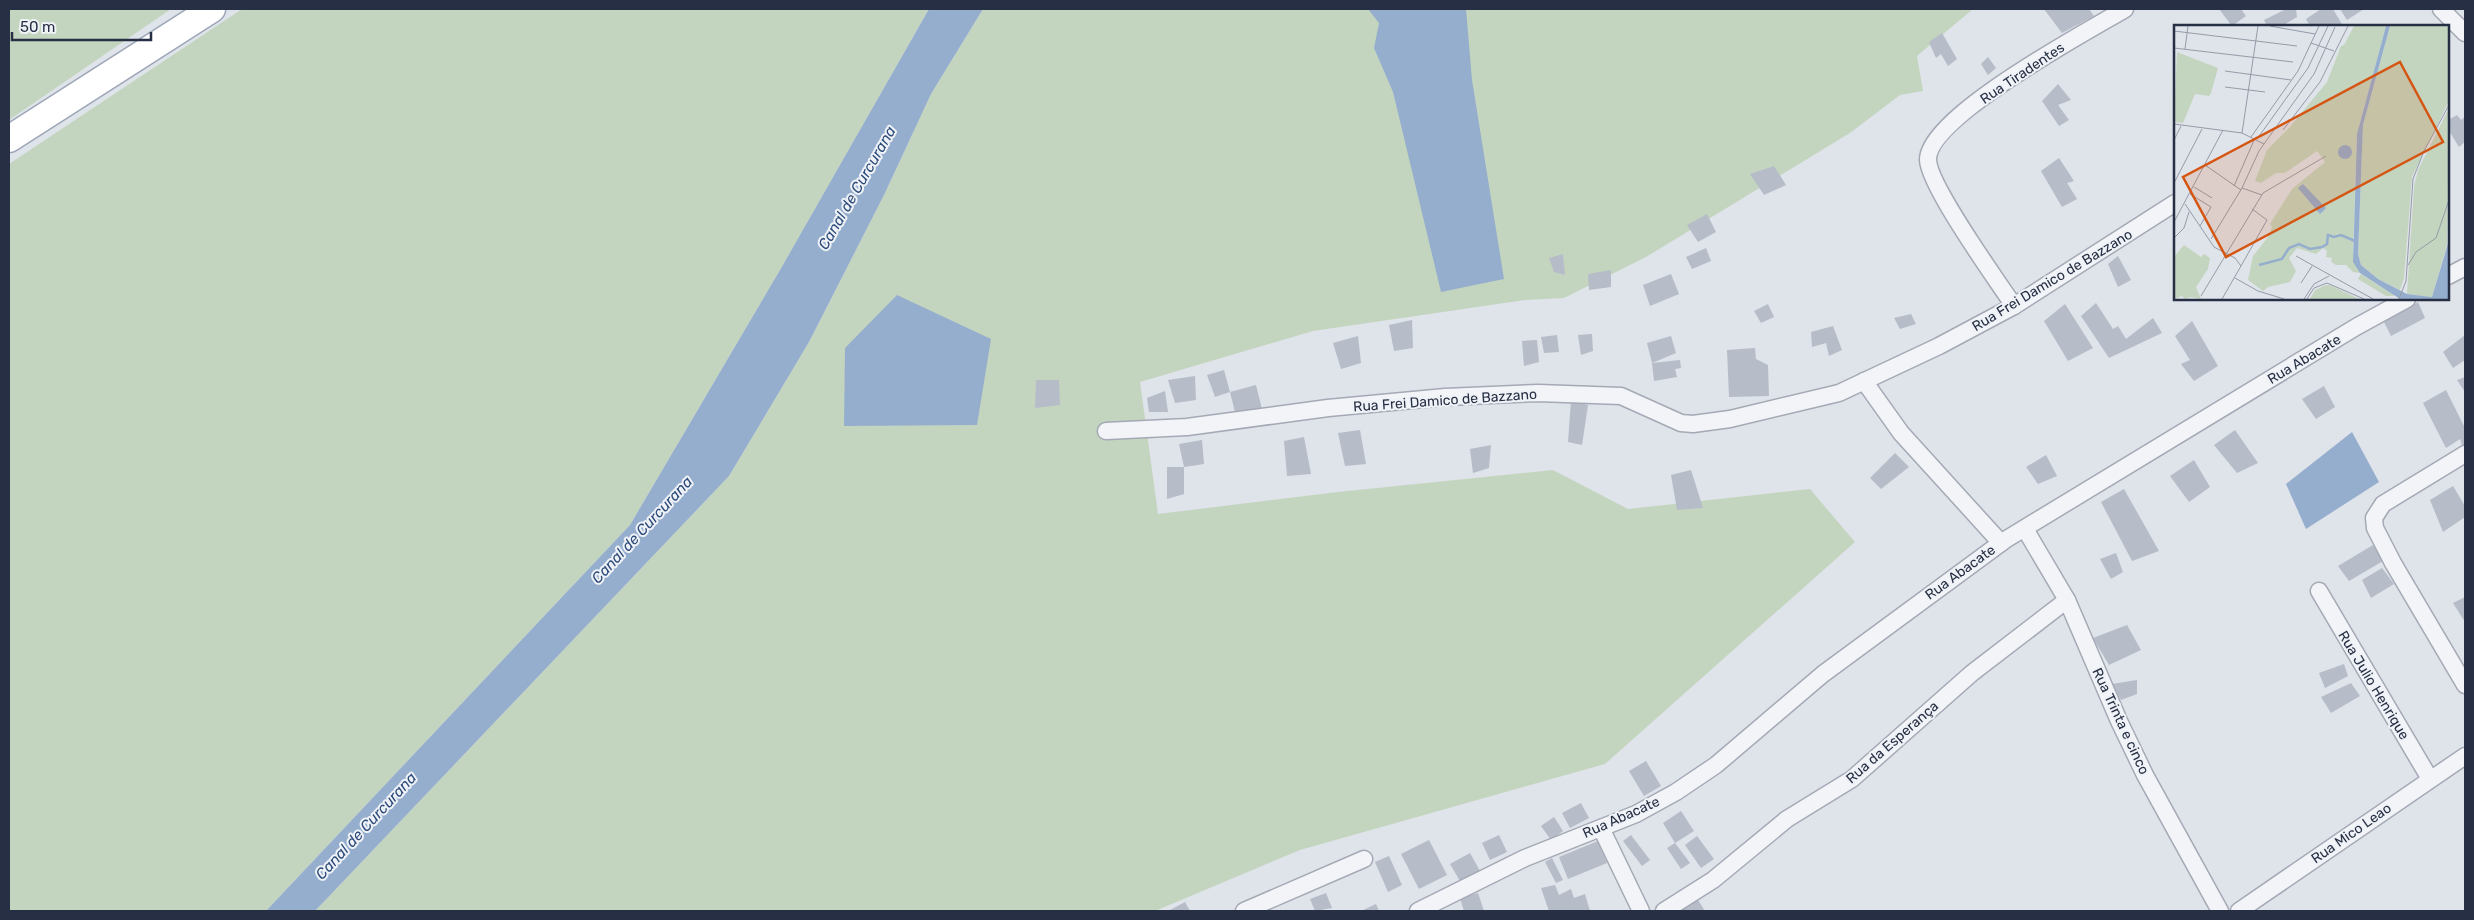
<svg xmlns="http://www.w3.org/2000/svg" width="2474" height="920" font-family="Rubik,sans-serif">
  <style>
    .green { fill: #c4d5bf }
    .water { fill: #96aece }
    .building { fill: #b6bcc8 }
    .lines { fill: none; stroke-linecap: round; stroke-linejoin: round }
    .street-casing { stroke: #a4a9b5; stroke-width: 19 }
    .primary-casing { stroke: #9da6b7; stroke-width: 29 }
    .street { stroke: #f2f4f8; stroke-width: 16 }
    .primary { stroke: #fff; stroke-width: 26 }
    .labels { text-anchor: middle; stroke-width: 4; stroke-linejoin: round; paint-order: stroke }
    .street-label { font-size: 14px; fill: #262f43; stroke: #eff2f7 }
    .water-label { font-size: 15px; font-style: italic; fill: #2c4b7b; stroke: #eff2f7 }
    .inset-river { fill: none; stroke: #96aece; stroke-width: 2.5 }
    .inset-road { fill: none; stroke: #959ba7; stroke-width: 1 }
    .view { fill: #d55512; fill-opacity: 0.15; stroke: #d55512; stroke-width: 2.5 }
    .inset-edge { fill: none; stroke: #262f43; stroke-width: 2.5 }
  </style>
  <rect width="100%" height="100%" fill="#dfe3ea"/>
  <g class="green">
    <polygon points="9,9 171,9 9,120"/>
    <polygon points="242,9 929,9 780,270 630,525 266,911 9,911 9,164"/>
    <polygon points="983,9 1973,9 1917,56 1923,91 1900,95 1850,133 1646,257 1564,298 1525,300 1313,331 1140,382 1158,514 1338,492 1553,470 1628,509 1810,489 1855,542 1605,764 1300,850 1155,911 315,911 729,476 809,342 884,195 931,94"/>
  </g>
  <g class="water">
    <polygon points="929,9 983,9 931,94 884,195 809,342 729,476 315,911 266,911 630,525 780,270"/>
    <polygon points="1368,9 1466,9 1472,80 1504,279 1441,292 1393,92 1374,48 1379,23"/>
    <polygon points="897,295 991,339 977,425 844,426 845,348"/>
    <polygon points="2352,432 2379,482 2306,529 2286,484"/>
  </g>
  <g class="building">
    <polygon points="2044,9 2089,9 2094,16 2062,33"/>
    <polygon points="2219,9 2241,9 2246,16 2232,26"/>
    <polygon points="2286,9 2296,9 2297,17 2282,26 2267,26 2264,20"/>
    <polygon points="2321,9 2333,9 2343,26 2310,26 2306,19"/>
    <polygon points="2340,9 2364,9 2347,20"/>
    <polygon points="1942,33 1957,59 1948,66 1941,54 1936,58 1929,42"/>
    <polygon points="1988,57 1996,68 1988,75 1981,64"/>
    <polygon points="2058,84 2071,100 2058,105 2069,120 2059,126 2042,101"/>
    <polygon points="2457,115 2461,120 2465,117 2465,142 2459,147 2448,129 2448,120"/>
    <polygon points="2059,158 2074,181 2067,183 2077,199 2062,207 2041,171"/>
    <polygon points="1774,166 1786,185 1764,195 1750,174"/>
    <polygon points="1707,214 1716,232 1698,242 1687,225"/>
    <polygon points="1706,248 1711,261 1692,269 1686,257"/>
    <polygon points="1563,254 1565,275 1554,272 1549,258"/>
    <polygon points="2118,256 2131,280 2118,287 2108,264"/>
    <polygon points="1611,270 1611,287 1589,290 1588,274"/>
    <polygon points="1671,274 1679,294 1650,306 1643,285"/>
    <polygon points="2418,302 2425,318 2391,336 2384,322"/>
    <polygon points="2096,303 2113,329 2118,326 2126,339 2153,318 2162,333 2109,358 2081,316"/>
    <polygon points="1768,304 1774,317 1761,323 1754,311"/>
    <polygon points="2065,304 2093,348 2068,361 2044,321"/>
    <polygon points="1911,314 1916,324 1900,329 1894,318"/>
    <polygon points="1412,320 1413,348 1394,351 1389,325"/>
    <polygon points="2192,321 2218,366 2194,381 2181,364 2190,360 2175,336"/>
    <polygon points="1833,326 1842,350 1829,356 1826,343 1812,347 1811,332"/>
    <polygon points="1592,334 1593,351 1581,355 1578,335"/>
    <polygon points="1557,335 1559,352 1544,353 1541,337"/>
    <polygon points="2465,335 2465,360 2453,368 2443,352"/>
    <polygon points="1358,336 1361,363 1341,369 1333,343"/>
    <polygon points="1671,336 1676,353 1652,363 1647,343"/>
    <polygon points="1537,340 1539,362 1524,366 1522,341"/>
    <polygon points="1755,348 1756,359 1768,365 1769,396 1729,397 1727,350"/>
    <polygon points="1680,360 1681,368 1675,369 1677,377 1654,381 1652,363"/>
    <polygon points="1224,370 1230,392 1215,397 1207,375"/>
    <polygon points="1195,376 1196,400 1175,403 1168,380"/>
    <polygon points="2465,377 2465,392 2457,380"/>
    <polygon points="1036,380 1059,380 1060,405 1035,408"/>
    <polygon points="1256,385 1262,409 1235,412 1230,392"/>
    <polygon points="2324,386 2335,407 2316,419 2302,399"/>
    <polygon points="2446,390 2465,428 2465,447 2463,448 2460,439 2446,448 2423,403"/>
    <polygon points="1165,391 1168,412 1149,412 1147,398"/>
    <polygon points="1571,401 1588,405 1582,445 1568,442"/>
    <polygon points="1360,430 1366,464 1345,466 1338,433"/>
    <polygon points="2235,430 2258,463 2237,473 2214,445"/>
    <polygon points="1304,437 1311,474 1287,476 1284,441"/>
    <polygon points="1202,440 1204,464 1184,467 1179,444"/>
    <polygon points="1491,445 1489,468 1473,473 1470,449"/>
    <polygon points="1895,453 1909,467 1881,489 1870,478"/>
    <polygon points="2046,455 2057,476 2038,484 2026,467"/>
    <polygon points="2194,460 2210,487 2189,502 2170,476"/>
    <polygon points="1167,467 1184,467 1184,494 1167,499"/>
    <polygon points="1691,470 1703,508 1677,510 1671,475"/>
    <polygon points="2453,486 2465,506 2465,517 2443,532 2430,500"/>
    <polygon points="2124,489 2159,551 2132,561 2101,502"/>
    <polygon points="2373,545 2383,561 2349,581 2338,566"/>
    <polygon points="2116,553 2123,572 2111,579 2100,559"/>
    <polygon points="2382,568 2394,584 2371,598 2362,580"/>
    <polygon points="2465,597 2465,622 2453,603"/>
    <polygon points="2127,625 2141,650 2109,665 2093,638"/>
    <polygon points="2344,664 2348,676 2325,688 2319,673"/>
    <polygon points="2137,680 2137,694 2121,700 2112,684"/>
    <polygon points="2351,683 2360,696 2331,713 2321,697"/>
    <polygon points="1646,761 1661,786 1644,796 1629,771"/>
    <polygon points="1581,803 1589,818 1570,828 1562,813"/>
    <polygon points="1681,811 1694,831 1675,843 1663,823"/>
    <polygon points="1554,817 1563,831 1551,840 1541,826"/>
    <polygon points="1499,835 1507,852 1490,860 1482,843"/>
    <polygon points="1631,835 1650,860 1642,866 1623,841"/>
    <polygon points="1697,836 1714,859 1701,868 1685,845"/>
    <polygon points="1429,840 1447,875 1419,889 1401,854"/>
    <polygon points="1598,841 1607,863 1568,879 1559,857"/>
    <polygon points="1675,843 1690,863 1681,869 1667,848"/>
    <polygon points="1470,853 1480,871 1460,881 1450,864"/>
    <polygon points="1389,856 1402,885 1388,892 1375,862"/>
    <polygon points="1552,858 1563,880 1556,883 1545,862"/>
    <polygon points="1555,885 1559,895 1571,889 1574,898 1585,894 1590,911 1549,911 1541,888"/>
    <polygon points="1326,893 1332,908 1315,911 1310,899"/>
    <polygon points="1478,893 1484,911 1464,911 1460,898"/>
    <polygon points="1698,900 1705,911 1680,911"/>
    <polygon points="1185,902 1190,911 1168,911"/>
    <polygon points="1376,904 1379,911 1361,911"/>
  </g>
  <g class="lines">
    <defs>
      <g id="street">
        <polyline points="2441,9 2465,33"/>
        <polyline points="2448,276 2465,267"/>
        <path d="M 2014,306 C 1996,279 1929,186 1928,160 C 1927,117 2088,31 2125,9"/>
        <polyline points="1864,381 1901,433 2001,543"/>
        <polyline points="1106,431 1187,427 1328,408 1445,397 1538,393 1621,396 1681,423 1693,424 1730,419 1839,393 1939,346 2014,306 2175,203"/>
        <polyline points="2465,454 2383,504 2374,518 2375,528 2393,563 2465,685"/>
        <polyline points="2025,529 2067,600 2119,721 2145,775 2220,911"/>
        <polyline points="2319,591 2430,779"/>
        <polyline points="1601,828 1641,911"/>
        <polyline points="1244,911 1364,859"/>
        <polyline points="1418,911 1525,858 1636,814 1676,792 1716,765 1823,674 2005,540 2356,327 2407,299"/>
        <polyline points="1664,911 1713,880 1787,819 1852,779 1972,673 2067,600"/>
        <polyline points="2239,911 2465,756"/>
      </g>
      <polyline id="primary" points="9,139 212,9"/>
    </defs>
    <use href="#street" class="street-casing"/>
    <use href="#primary" class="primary-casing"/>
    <use href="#street" class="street"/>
    <use href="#primary" class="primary"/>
  </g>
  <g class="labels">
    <g class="street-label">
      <text transform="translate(2022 73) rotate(-34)" y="5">Rua Tiradentes</text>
      <text transform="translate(2052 280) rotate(-31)" y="5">Rua Frei Damico de Bazzano</text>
      <text transform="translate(2304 359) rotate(-31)" y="5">Rua Abacate</text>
      <text transform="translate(1445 400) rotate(-4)" y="5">Rua Frei Damico de Bazzano</text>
      <text transform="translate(1960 572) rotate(-36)" y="5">Rua Abacate</text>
      <text transform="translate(2374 685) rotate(59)" y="5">Rua Julio Henrique</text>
      <text transform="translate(2121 721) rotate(65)" y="5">Rua Trinta e cinco</text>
      <text transform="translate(1892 742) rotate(-41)" y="5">Rua da Esperança</text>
      <text transform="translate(1621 817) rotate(-24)" y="5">Rua Abacate</text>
      <text transform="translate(2351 833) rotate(-35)" y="5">Rua Mico Leao</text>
    </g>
    <g class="water-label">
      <text transform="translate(857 188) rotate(-60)" y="5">Canal de Curcurana</text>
      <text transform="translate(642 530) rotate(-47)" y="5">Canal de Curcurana</text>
      <text transform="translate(366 826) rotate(-47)" y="5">Canal de Curcurana</text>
    </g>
  </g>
  <g transform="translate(2174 25)">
    <rect width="275" height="275" fill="#dfe3ea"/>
    <path d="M 180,1 L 212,1 L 183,109 L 179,227 L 186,248 L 179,247 L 172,240 L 162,240 L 157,237 L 158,233 L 152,232 L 153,226 L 149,223 L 142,229 L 123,223 L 115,233 L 122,246 L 116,257 L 94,262 L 89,266 L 74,255 L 79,231 L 94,212 L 98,202 L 96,199 L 118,164 L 151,137 L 143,126 L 111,148 L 102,148 L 87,158 L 81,156 L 93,125 L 115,103 L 153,57 L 167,21 L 170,20 ZM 216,1 L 275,1 L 275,76 L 238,152 L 230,253 L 226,265 L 204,254 L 187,240 L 184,229 L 189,100 ZM 3,27 L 44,43 L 37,68 L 35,71 L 21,69 L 9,98 L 0,97 ZM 275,83 L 273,220 L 258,272 L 233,269 L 240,162 L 244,145 ZM 10,220 L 27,232 L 30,229 L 36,233 L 34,244 L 22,262 L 27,274 L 17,272 L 11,274 L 8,271 L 0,274 L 0,232 ZM 187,249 L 220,270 L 219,271 L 212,271 L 184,254 ZM 152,260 L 156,260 L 185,274 L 136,274 L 141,265 Z" fill="#c4d5bf"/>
    <path d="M 212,1 L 216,1 L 189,100 L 184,229 L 187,240 L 204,254 L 233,269 L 258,272 L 275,215 L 275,274 L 226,274 L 186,248 L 179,237 L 183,109 ZM164 127a7 7 0 1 1 14 0a7 7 0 1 1-14 0ZM 129,159 L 152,183 L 146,189 L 124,163 Z" fill="#96aece"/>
    <path class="inset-river" d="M 85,240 L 108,234 L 115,223 L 125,219 L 136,224 L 148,222 L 153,219 L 154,210 L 160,212 L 167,210 L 181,216"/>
    <path class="inset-road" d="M 96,1 L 141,9M 0,6 L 123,21M 137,18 L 160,26M 0,23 L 119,37M 11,24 L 14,1M 51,46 L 117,55M 51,62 L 91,67M 0,99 L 68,108 L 90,119M 109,105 L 146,57 L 174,1M 68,108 L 84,1M 77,112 L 124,46 L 145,1M 83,114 L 134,43 L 154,1M 0,115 L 7,101M 31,140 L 67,165M 0,158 L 28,104M 60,161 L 81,113M 20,162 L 38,173M 68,163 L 88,170M 16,169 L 37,182 L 26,201M 11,179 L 40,222 L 61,233 L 67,241 L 48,274M 0,197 L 49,105M 0,213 L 10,203 L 15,187M 37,214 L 68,163 L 85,126 L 140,49 L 161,2M 122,231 L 199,274M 234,240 L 242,227 L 262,213 L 275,175M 67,241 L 93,195 L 78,184M 61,253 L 84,266 L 110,274M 127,258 L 138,241M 27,271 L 89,168 L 152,131M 130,274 L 140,259 L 155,251M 133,274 L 140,263 L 153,258 L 190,274M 225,274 L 232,256 L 239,154 L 250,126 L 275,80"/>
    <path class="view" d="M 226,37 L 269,117 L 52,232 L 9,152 Z"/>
    <rect width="275" height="275" class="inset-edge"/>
  </g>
  <rect width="2474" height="920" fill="none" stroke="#262f43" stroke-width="20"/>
  <path d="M12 32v8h139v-8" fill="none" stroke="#262f43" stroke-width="2.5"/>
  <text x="20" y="32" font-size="15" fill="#262f43" stroke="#eff2f7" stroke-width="4" paint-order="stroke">50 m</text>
</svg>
